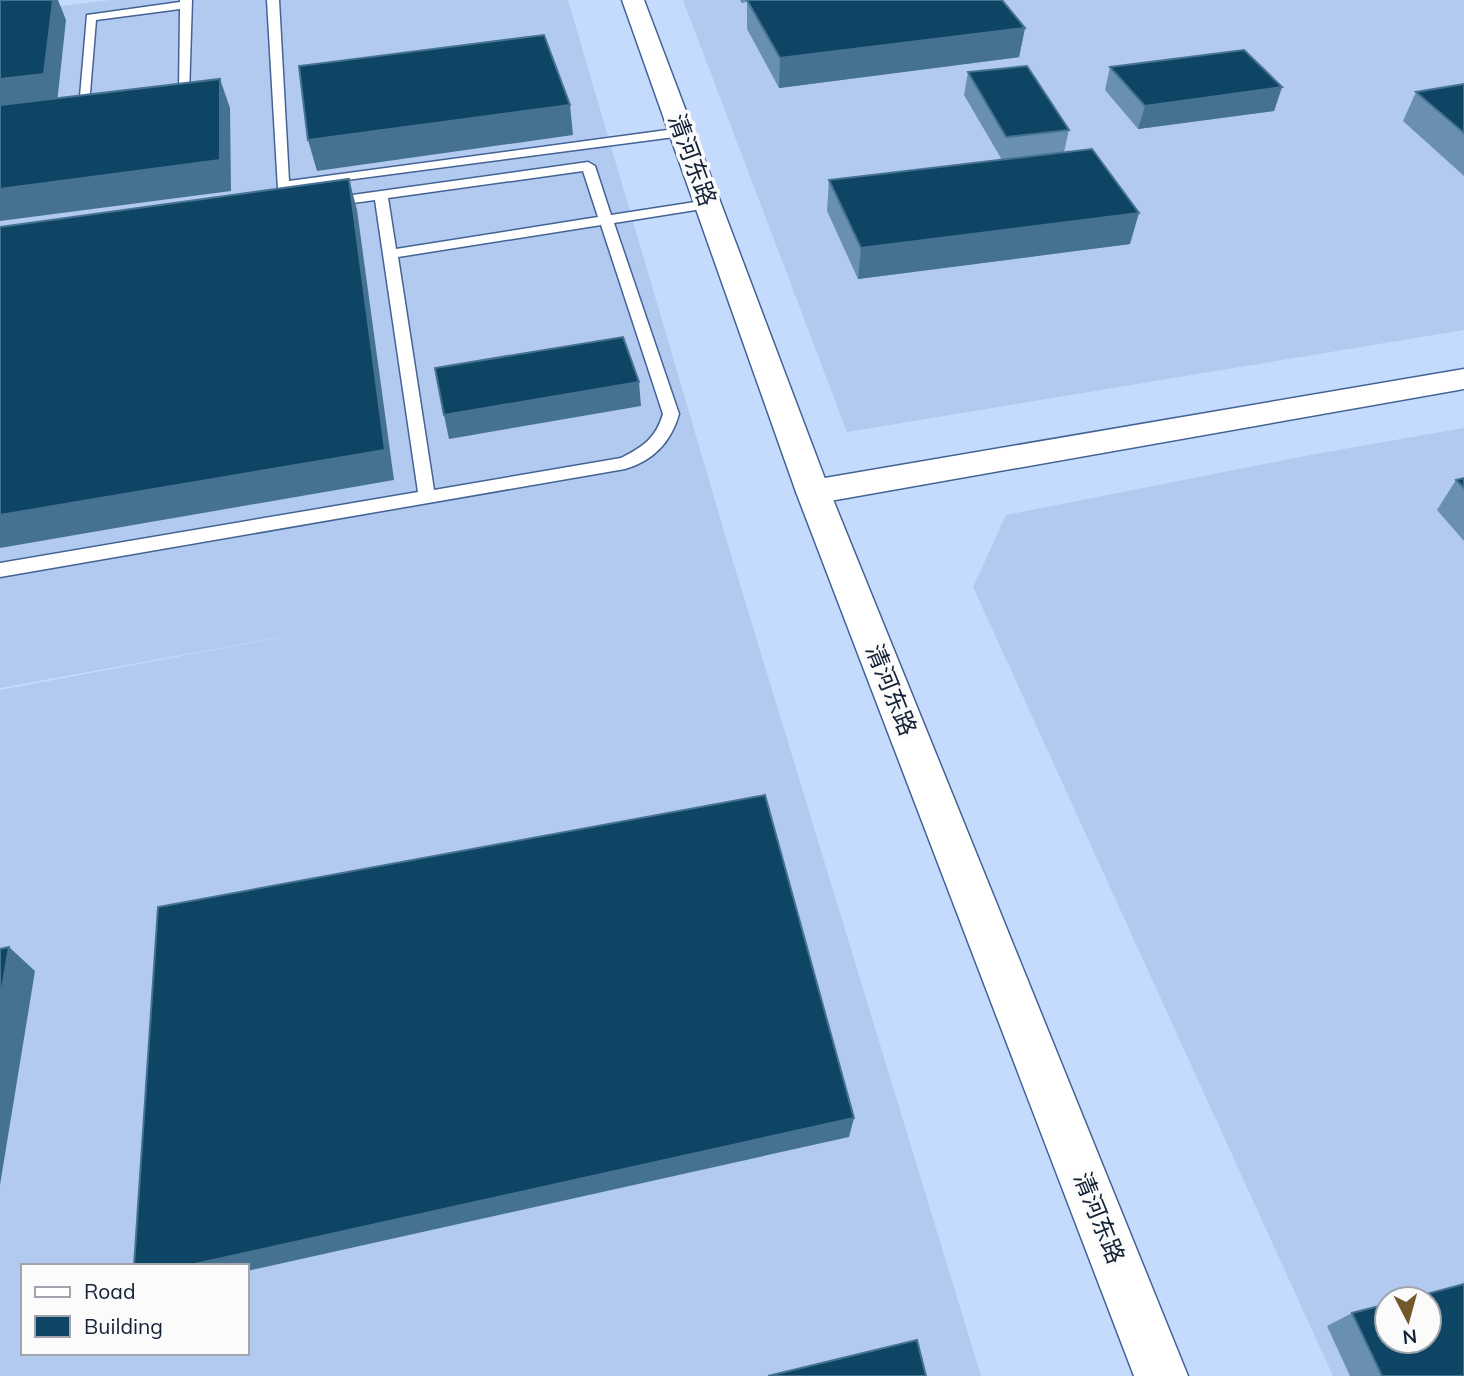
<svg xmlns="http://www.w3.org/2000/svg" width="1464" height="1376" font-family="Mulish,'Noto Sans SC',sans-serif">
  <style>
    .built { fill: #b2caef; fill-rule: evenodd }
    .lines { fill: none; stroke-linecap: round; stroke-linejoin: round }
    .lane-casing { stroke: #436395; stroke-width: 3 }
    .street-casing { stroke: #436395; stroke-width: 3 }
    .secondary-casing { stroke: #436395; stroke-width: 3 }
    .lane { fill: #fff; fill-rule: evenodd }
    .street { fill: #fff; fill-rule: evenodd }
    .secondary { fill: #fff; fill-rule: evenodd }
    .wall { fill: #6a90b1 }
    .shaded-wall { fill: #467292 }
    .building { fill: #0f4564; stroke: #467292; stroke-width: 2 }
    .labels { text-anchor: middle; stroke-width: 7; stroke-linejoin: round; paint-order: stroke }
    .street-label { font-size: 24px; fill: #142237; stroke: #fbfbfb }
  </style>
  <rect width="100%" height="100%" fill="#c5dbfe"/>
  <g class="built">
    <path d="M 111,0 L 568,0 L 731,555 L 981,1376 L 0,1376 L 0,690 L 330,628 L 0,688 L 0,13 ZM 23,1266 L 247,1266 L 247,1353 L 23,1353 Z"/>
    <polygon points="683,0 1464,0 1464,330 847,432"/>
    <path d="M 1464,428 L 1464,1376 L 1333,1376 L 973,587 L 1006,515 L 1315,454 ZM 1387,1299 L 1429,1299 L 1429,1341 L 1387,1341 Z"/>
  </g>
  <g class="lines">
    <defs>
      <g id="lane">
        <polygon points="180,0 192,0 189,95 179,92 180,9 96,20 89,105 87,108 79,108 87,15 180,2"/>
        <polygon points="267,0 279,0 289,181 682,128 688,132 682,136 278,189"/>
        <path d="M 588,162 L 595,166 L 611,215 L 708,200 L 715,204 L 708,208 L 614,223 L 679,414 C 671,442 653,461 625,469 L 0,577 L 0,563 L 418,492 L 375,200 L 331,206 L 324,202 L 331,198 ZM 583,171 L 598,217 L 396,249 L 388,198 ZM 601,225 L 663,414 C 656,438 643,447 621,458 L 434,490 L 398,257 Z"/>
      </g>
      <polygon id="street" points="1464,369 1464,389 813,504 801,500 796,492 801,484 813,480"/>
      <polygon id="secondary" points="622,0 644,0 830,492 1188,1376 1134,1376 796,492"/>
    </defs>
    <use href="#lane" class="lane-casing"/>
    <use href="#street" class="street-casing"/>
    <use href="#secondary" class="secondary-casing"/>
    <use href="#lane" class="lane"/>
    <use href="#street" class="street"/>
    <use href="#secondary" class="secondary"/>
  </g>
  <g class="wall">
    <polygon points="740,0 1002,0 1025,28 1019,57 779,88 747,29 747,2 742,3"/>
    <polygon points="1110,67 1282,87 1274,111 1138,129 1105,90"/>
    <polygon points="968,72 1069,130 1064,152 1130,244 858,279 827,211 829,180 1002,160 964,95"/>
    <polygon points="1464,84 1464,176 1403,121 1416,92"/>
    <polygon points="1464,478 1464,541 1437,510 1456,480"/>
    <polygon points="1352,1313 1464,1376 1350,1376 1327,1326"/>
  </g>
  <g class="shaded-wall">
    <polygon points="53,0 58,0 66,20 57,103 0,111 0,79"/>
    <polygon points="1025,28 1019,57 779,88 780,58"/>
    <polygon points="220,79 230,108 231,191 0,221 0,189"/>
    <polygon points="1282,87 1274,111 1138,129 1145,106"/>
    <polygon points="570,105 573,135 317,171 308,140"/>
    <polygon points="349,179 357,210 394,480 0,548 0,515"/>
    <polygon points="1139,213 1130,244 858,279 861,248"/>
    <polygon points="639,382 641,406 449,439 444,415"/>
    <polygon points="9,947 35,971 0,1185 0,1000"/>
    <polygon points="854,1118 849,1137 247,1271 247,1266 186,1266"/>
  </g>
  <g class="building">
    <polygon points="0,0 53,0 44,74 0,79"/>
    <polygon points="747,0 1002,0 1025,28 780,58"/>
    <polygon points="544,35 570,105 308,140 299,66"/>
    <polygon points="1244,50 1282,87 1145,106 1110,67"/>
    <polygon points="1027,66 1069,130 1006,137 968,72"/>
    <polygon points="220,79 220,160 0,189 0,105"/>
    <polygon points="1464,84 1464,133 1416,92"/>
    <polygon points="1092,149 1139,213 861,248 829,180"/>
    <polygon points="349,179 385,450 0,515 0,227"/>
    <polygon points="623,337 639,382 444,415 435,368"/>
    <polygon points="1464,478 1464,488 1456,480"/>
    <polygon points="765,795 854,1118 186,1266 134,1266 158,907"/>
    <polygon points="9,947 0,1000 0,949"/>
    <polygon points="1464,1284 1464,1376 1382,1376 1352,1313 1387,1304 1387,1341 1429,1341 1429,1299 1408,1299"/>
    <polygon points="917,1340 926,1376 768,1376"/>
  </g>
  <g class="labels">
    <g class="street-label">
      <text transform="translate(692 160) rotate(70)" y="8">清河东路</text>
      <text transform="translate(891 690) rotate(68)" y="8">清河东路</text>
      <text transform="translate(1099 1218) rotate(68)" y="8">清河东路</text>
    </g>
  </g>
  <rect x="21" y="1264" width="228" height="91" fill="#fbfbfb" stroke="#9fa4ad" stroke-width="2"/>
  <rect x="35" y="1287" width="35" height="10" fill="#ffffff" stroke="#9fa4ad" stroke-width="2"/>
  <text x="84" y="1299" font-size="21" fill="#142237">Road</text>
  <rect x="35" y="1316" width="35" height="21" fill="#0f4564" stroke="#9fa4ad" stroke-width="2"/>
  <text x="84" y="1334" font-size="21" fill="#142237">Building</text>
  <g transform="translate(1408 1320) rotate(174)"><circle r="33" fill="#fbfbfb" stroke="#9fa4ad" stroke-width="2"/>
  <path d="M0-5L12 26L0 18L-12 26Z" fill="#73582a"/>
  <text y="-10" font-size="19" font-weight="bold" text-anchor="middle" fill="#142237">N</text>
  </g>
</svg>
